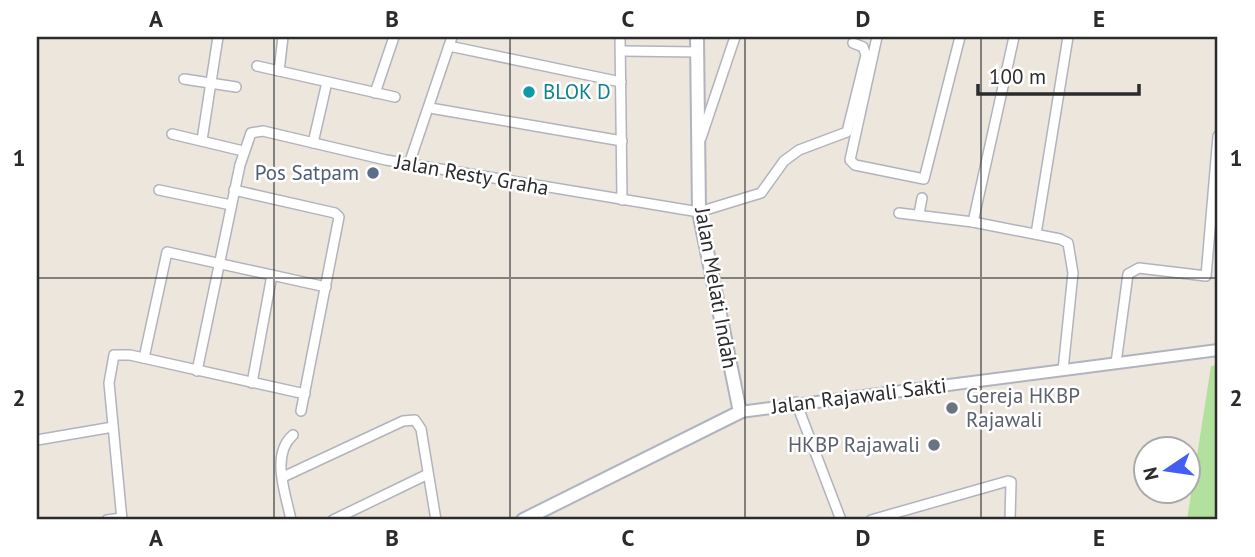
<svg xmlns="http://www.w3.org/2000/svg" width="1255" height="557" font-family="'PT Sans',sans-serif">
  <style>
    .green { fill: #b1e19c }
    .lines { fill: none; stroke-linecap: round; stroke-linejoin: round }
    .minor-casing { stroke: #b1b3be; stroke-width: 12 }
    .tertiary-casing { stroke: #b1b3be; stroke-width: 14 }
    .secondary-casing { stroke: #b1b3be; stroke-width: 16 }
    .minor { stroke: #fff; stroke-width: 9 }
    .tertiary { stroke: #fff; stroke-width: 10 }
    .secondary { stroke: #fff; stroke-width: 12 }
    .grid { fill: none; stroke: #2b2b2b; stroke-width: 2; stroke-opacity: 0.55 }
    .culture-dot { fill: #0f9aa8; stroke: #fff; stroke-width: 2.5 }
    .service-dot { fill: #5c6f8a; stroke: #fff; stroke-width: 2.5 }
    .worship-dot { fill: #6b7280; stroke: #fff; stroke-width: 2.5 }
    .labels { text-anchor: middle; stroke-width: 5; stroke-linejoin: round; paint-order: stroke }
    .culture-label { font-size: 21px; fill: #0d838f; stroke: #fff; text-anchor: start }
    .service-label { font-size: 21px; fill: #4e5e75; stroke: #fff; text-anchor: end }
    .street-label { font-size: 21px; fill: #2b2b2b; stroke: #fff }
    .worship-label { font-size: 21px; fill: #5b616d; stroke: #fff; text-anchor: start }
    .neatline { fill: none; stroke: #2b2b2b; stroke-width: 2.5 }
    .grid-label { font-size: 23px; text-anchor: middle; font-weight: bold; fill: #2b2b2b }
  </style>
  <rect width="100%" height="100%" fill="#ece6dd"/>
  <polygon class="green" points="1218,365 1218,520 1187,520 1211,366"/>
  <g class="lines">
    <defs>
      <g id="minor">
        <polyline points="620,37 622,200"/>
        <polyline points="877,37 850,160 855,165 924,179 960,37"/>
        <polyline points="1014,37 973,222 1060,239 1068,243 1073,273 1063,370"/>
        <polyline points="449,46 621,82"/>
        <polyline points="622,51 698,52"/>
        <polyline points="257,66 395,97"/>
        <polyline points="279,71 283,37"/>
        <polyline points="184,79 236,87"/>
        <polyline points="375,93 394,37"/>
        <polyline points="430,108 622,141"/>
        <polyline points="172,134 243,151"/>
        <polyline points="701,138 735,37"/>
        <polyline points="202,140 218,37"/>
        <polyline points="313,143 327,82"/>
        <polyline points="409,164 452,37"/>
        <polyline points="159,190 231,205"/>
        <polyline points="234,190 335,213 339,217 301,411"/>
        <polyline points="899,213 973,222"/>
        <polyline points="919,214 922,198"/>
        <polyline points="1036,234 1068,37"/>
        <polyline points="144,358 167,252 326,287"/>
        <polyline points="1116,363 1128,274 1139,268 1206,276 1218,136"/>
        <polyline points="197,371 240,165 251,133 263,131 386,160 699,212 761,193 784,161 799,150 847,132 866,55 863,47 853,43"/>
        <polyline points="252,383 272,275"/>
        <polyline points="796,402 841,520"/>
        <polyline points="37,440 113,427"/>
        <polyline points="283,477 403,421 415,420 421,429 436,520"/>
        <polyline points="107,520 121,518"/>
        <polyline points="122,520 109,383 114,355 130,355 305,394"/>
        <path d="M 291,520 C 286,494 270,455 293,435"/>
        <polyline points="333,520 426,475"/>
        <polyline points="871,520 1008,481 1011,482 1010,520"/>
      </g>
      <polyline id="tertiary" points="740,412 1218,350"/>
      <polyline id="secondary" points="523,520 740,412 699,212 697,37"/>
    </defs>
    <use href="#minor" class="minor-casing"/>
    <use href="#tertiary" class="tertiary-casing"/>
    <use href="#secondary" class="secondary-casing"/>
    <use href="#minor" class="minor"/>
    <use href="#tertiary" class="tertiary"/>
    <use href="#secondary" class="secondary"/>
  </g>
  <path class="grid" d="M 274,37 L 274,520M 510,37 L 510,520M 745,37 L 745,520M 981,37 L 981,520M 37,278 L 1218,278"/>
  <circle class="culture-dot" cx="529" cy="92" r="7"/>
  <circle class="service-dot" cx="373" cy="173" r="7"/>
  <g class="worship-dot">
    <circle cx="952" cy="408" r="7"/>
    <circle cx="934" cy="445" r="7"/>
  </g>
  <g class="labels">
    <g class="culture-label">
      <text x="543" y="99">BLOK D</text>
    </g>
    <g class="service-label">
      <text x="359" y="180">Pos Satpam</text>
    </g>
    <g class="street-label">
      <text transform="translate(472 175) rotate(10)" y="7">Jalan Resty Graha</text>
      <text transform="translate(716 288) rotate(80)" y="7">Jalan Melati Indah</text>
      <text transform="translate(859 396) rotate(-7)" y="7">Jalan Rajawali Sakti</text>
    </g>
    <g class="worship-label">
      <text x="966" y="403">Gereja HKBP<tspan x="966" dy="24">Rajawali</tspan></text>
      <text x="920" y="452" text-anchor="end">HKBP Rajawali</text>
    </g>
  </g>
  <rect width="1255" height="557" fill="none" stroke="#ffffff" stroke-width="77"/>
  <g transform="translate(1167 470) rotate(257)"><circle r="33" fill="#ffffff" stroke="#aaaaaa" stroke-width="2"/>
  <path d="M0-5L12 26L0 18L-12 26Z" fill="#435ff3"/>
  <text y="-10" font-size="19" font-weight="bold" text-anchor="middle" fill="#2b2b2b">N</text>
  </g>
  <path d="M978 84v10h161v-10" fill="none" stroke="#2b2b2b" stroke-width="3.5"/>
  <text x="989" y="84" font-size="21" fill="#2b2b2b" stroke="#ffffff" stroke-width="5" paint-order="stroke">100 m</text>
  <rect x="38" y="38" width="1178" height="480" class="neatline"/>
  <g class="grid-label">
    <text x="156" y="27">A</text>
    <text x="392" y="27">B</text>
    <text x="628" y="27">C</text>
    <text x="863" y="27">D</text>
    <text x="1099" y="27">E</text>
    <text x="19" y="166">1</text>
    <text x="1236" y="166">1</text>
    <text x="19" y="406">2</text>
    <text x="1236" y="406">2</text>
    <text x="156" y="546">A</text>
    <text x="392" y="546">B</text>
    <text x="628" y="546">C</text>
    <text x="863" y="546">D</text>
    <text x="1099" y="546">E</text>
  </g>
</svg>
